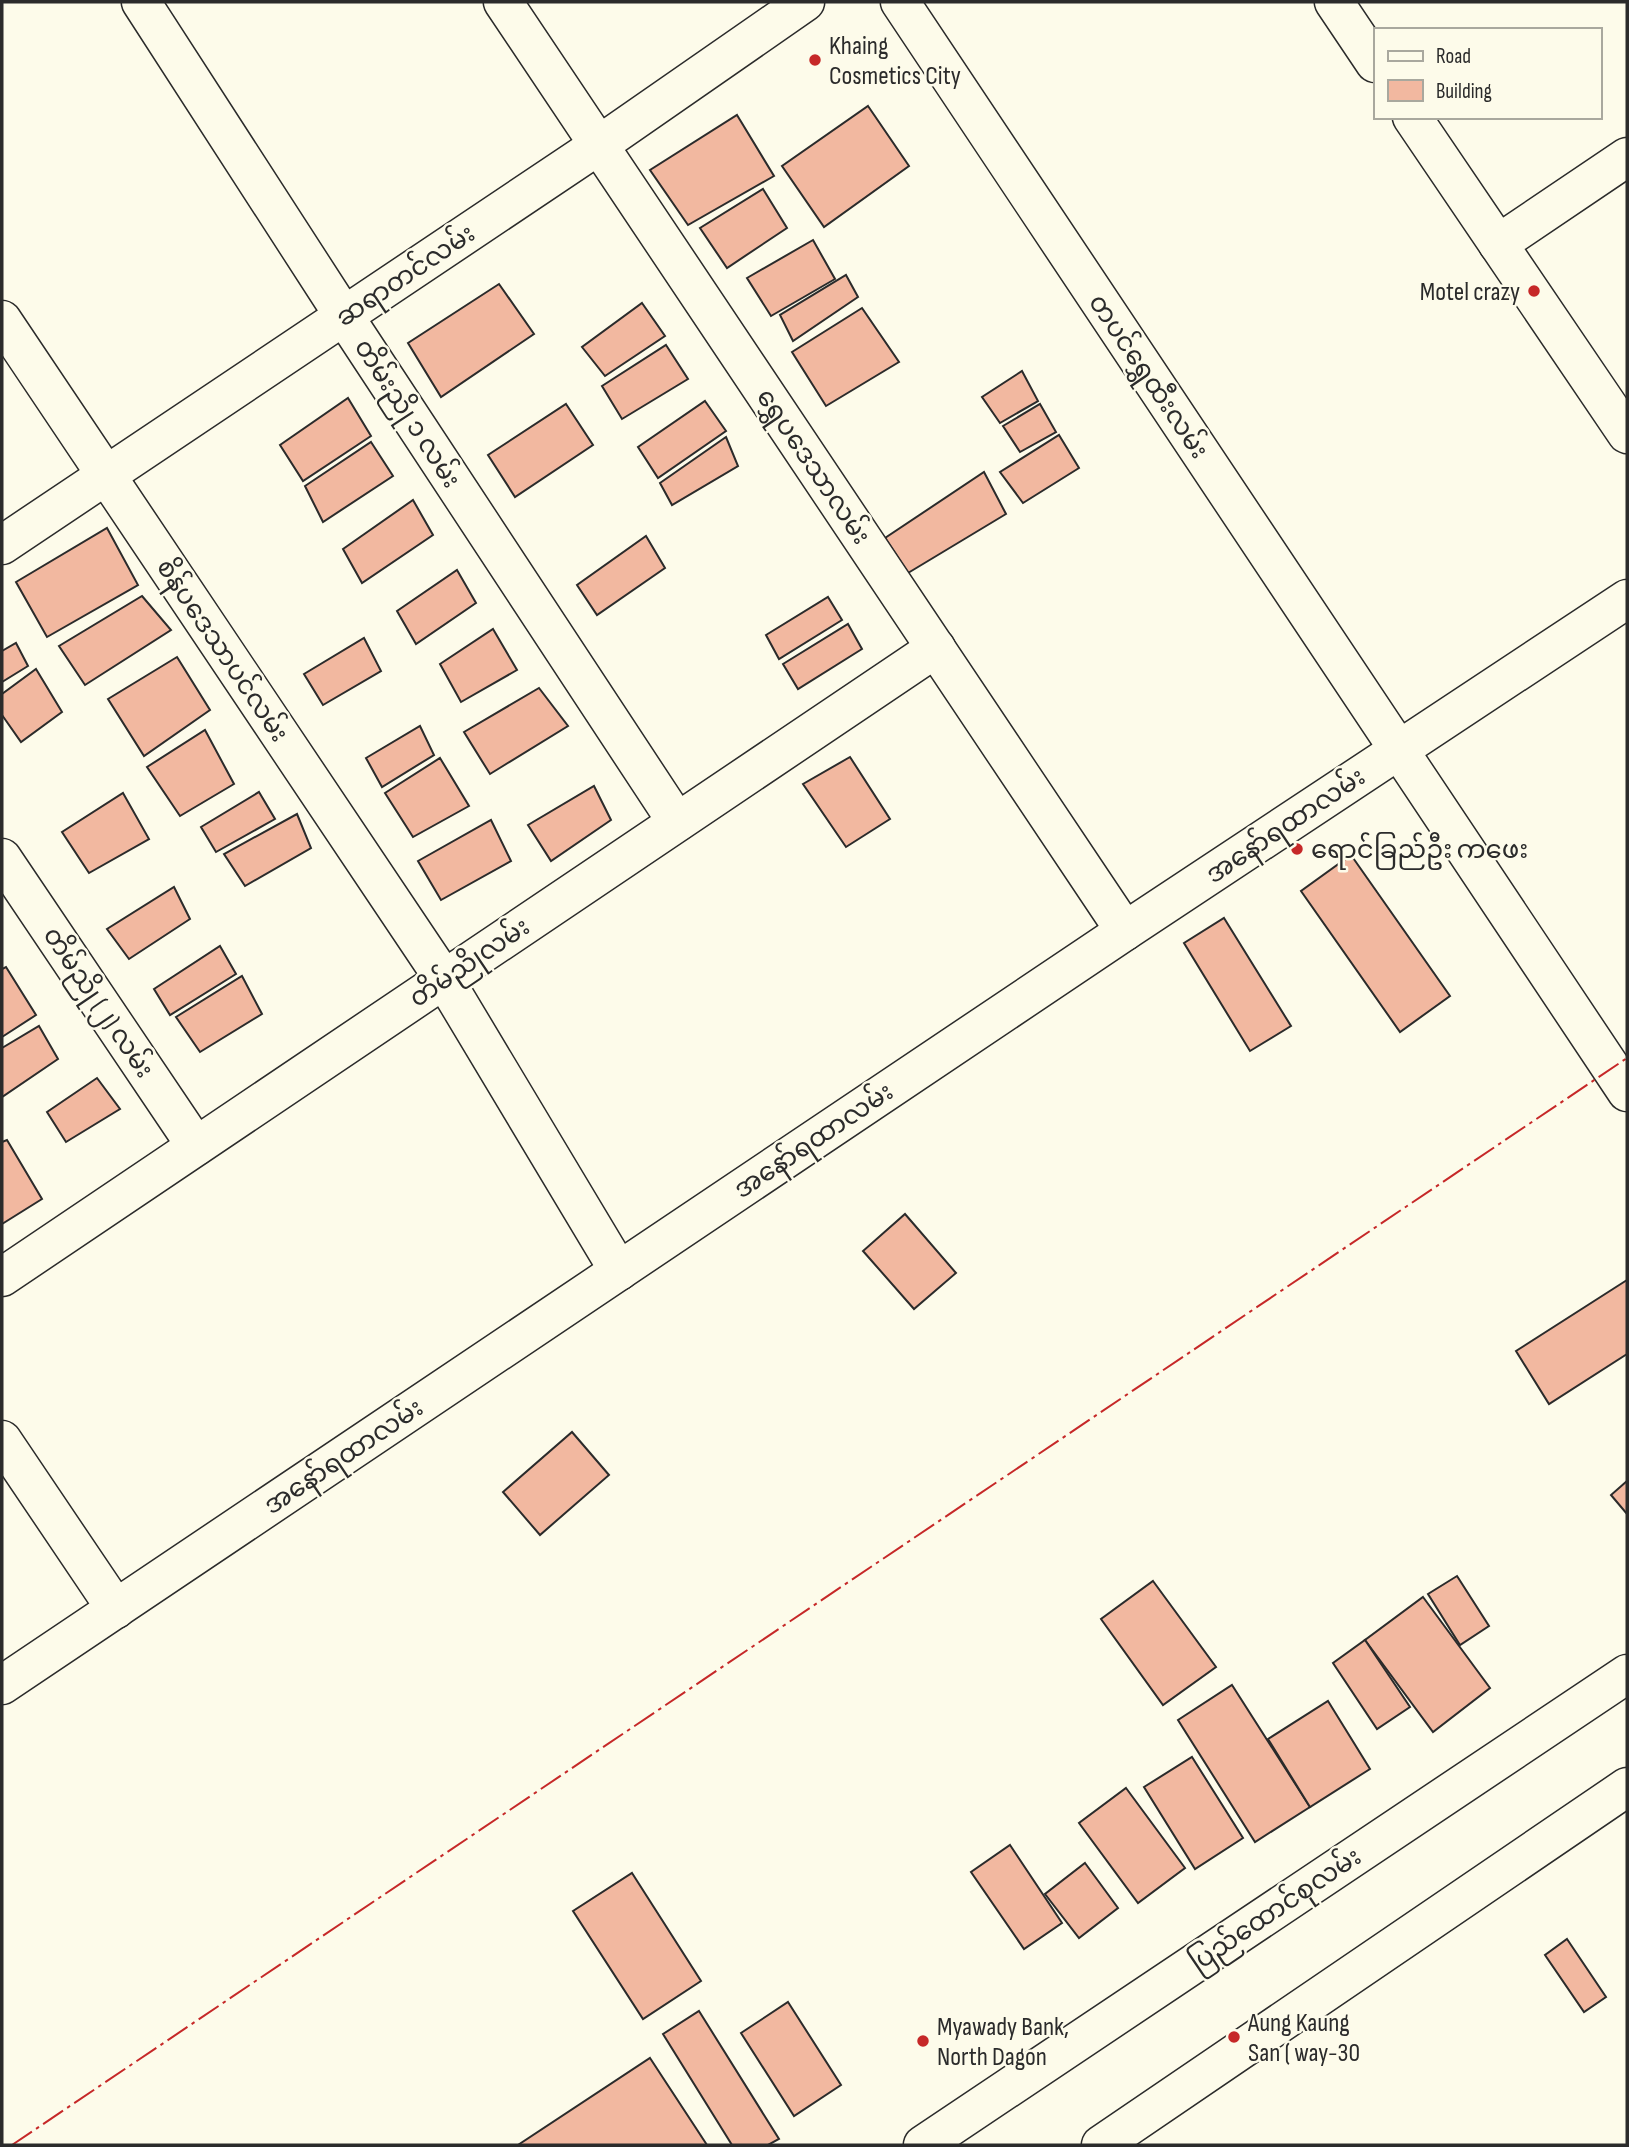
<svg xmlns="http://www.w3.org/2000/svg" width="1629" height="2147" font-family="'Sofia Sans Condensed','Noto Sans Myanmar',sans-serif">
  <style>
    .building { fill: #f2b8a0; stroke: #2b2b2b; stroke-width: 2 }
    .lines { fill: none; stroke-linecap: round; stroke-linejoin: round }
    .minor-casing { stroke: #2b2b2b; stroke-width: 41 }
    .major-casing { stroke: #2b2b2b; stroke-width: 41 }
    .minor { stroke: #fdfbea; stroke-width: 38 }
    .major { stroke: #fdfbea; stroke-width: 38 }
    .power { stroke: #c62828; stroke-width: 2; stroke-dasharray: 24 5 3.5 5; stroke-linecap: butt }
    .poi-dot { fill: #c62828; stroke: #fdfbea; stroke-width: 2.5 }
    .labels { text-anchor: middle; stroke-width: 5; stroke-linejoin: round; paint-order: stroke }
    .poi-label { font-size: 26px; fill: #2b2b2b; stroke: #fdfbea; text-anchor: start }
    .street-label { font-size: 26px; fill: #2b2b2b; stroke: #fdfbea }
  </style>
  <rect width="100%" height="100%" fill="#fdfbea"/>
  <g class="building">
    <polygon points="868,106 909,166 824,227 782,166"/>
    <polygon points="737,115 774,176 688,225 650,170"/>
    <polygon points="763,189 787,228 727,268 700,228"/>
    <polygon points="813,240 835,279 771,316 747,278"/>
    <polygon points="846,275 858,297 793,341 780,315"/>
    <polygon points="499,284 534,334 441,397 408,343"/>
    <polygon points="642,303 665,336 605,376 582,347"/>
    <polygon points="862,308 899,362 826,406 792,352"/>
    <polygon points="666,345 688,379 622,419 602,386"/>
    <polygon points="1022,371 1038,401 1000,423 982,397"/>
    <polygon points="348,398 371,436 303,481 280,445"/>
    <polygon points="705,401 726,431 658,478 638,447"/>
    <polygon points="566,404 593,445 515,497 488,455"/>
    <polygon points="1040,404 1056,432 1020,452 1003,426"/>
    <polygon points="1059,435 1079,468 1023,503 1000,472"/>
    <polygon points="726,437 738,466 672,505 660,483"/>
    <polygon points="371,442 393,476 323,522 305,486"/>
    <polygon points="984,472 1006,514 908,573 885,538"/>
    <polygon points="413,500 433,535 362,583 343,549"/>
    <polygon points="107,528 138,585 47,637 16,582"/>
    <polygon points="646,536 665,568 597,615 577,585"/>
    <polygon points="457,570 476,603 416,644 397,611"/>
    <polygon points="142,596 171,630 85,685 59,646"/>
    <polygon points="828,597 842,620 779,659 766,635"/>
    <polygon points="848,624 862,649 798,689 783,664"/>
    <polygon points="493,629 517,670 461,702 440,664"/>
    <polygon points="364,638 381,671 323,705 304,674"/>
    <polygon points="16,643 28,666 2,682 2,651"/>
    <polygon points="177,657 210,710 144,756 108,699"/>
    <polygon points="36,669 62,712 21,742 2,715 2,694"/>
    <polygon points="539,688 568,726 490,774 464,732"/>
    <polygon points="420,726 434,755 382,787 366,758"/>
    <polygon points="205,730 234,784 180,816 147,767"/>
    <polygon points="850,757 890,819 846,847 803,784"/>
    <polygon points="440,758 469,806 413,837 385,793"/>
    <polygon points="594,786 611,820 551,861 528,825"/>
    <polygon points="259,792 275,819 216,852 201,827"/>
    <polygon points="123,793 149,839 89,873 62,832"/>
    <polygon points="297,814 311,848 245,886 224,854"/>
    <polygon points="491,820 511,861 441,900 418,861"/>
    <polygon points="1351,855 1450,996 1400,1032 1301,891"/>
    <polygon points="174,887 190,919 129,959 107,929"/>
    <polygon points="1224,918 1291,1026 1250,1051 1184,943"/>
    <polygon points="220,946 236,974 170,1015 154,989"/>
    <polygon points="6,967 36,1015 2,1037 2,969"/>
    <polygon points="242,976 262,1014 200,1052 176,1017"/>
    <polygon points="39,1026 58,1059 2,1097 2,1048"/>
    <polygon points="97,1078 120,1109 66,1142 47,1112"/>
    <polygon points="7,1140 42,1199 2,1224 2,1142"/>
    <polygon points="905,1214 956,1273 914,1309 863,1251"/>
    <polygon points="1627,1280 1627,1354 1549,1404 1516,1351"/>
    <polygon points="572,1432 609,1475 540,1535 503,1492"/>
    <polygon points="1627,1481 1627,1514 1611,1495"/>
    <polygon points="1457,1576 1489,1626 1460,1645 1428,1594"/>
    <polygon points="1153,1581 1216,1667 1163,1705 1101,1619"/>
    <polygon points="1423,1597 1490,1688 1433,1732 1365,1640"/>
    <polygon points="1365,1640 1410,1707 1377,1729 1333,1663"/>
    <polygon points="1232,1685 1310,1807 1255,1842 1178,1720"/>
    <polygon points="1328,1701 1370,1769 1310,1807 1268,1739"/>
    <polygon points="1192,1757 1243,1838 1195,1869 1144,1787"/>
    <polygon points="1126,1788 1185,1868 1138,1903 1079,1823"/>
    <polygon points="1010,1845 1062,1923 1024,1949 971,1872"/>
    <polygon points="1085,1863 1118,1908 1079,1938 1045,1894"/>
    <polygon points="632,1873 701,1981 643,2019 573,1911"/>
    <polygon points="1567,1939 1606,1997 1584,2012 1545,1955"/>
    <polygon points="788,2002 841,2085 794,2116 741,2033"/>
    <polygon points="699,2011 779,2139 768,2145 732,2145 663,2034"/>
    <polygon points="650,2058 707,2145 518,2145"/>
  </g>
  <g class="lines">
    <defs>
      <g id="minor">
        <polyline points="141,2 344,316 677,822"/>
        <polyline points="503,2 1125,931"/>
        <polyline points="900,2 1627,1092"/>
        <polyline points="1334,2 1375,63"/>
        <polyline points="1412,117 1627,434"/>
        <polyline points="1498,244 1627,157"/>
        <polyline points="2,320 444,979 619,1271"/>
        <polyline points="2,545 599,145 805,2"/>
        <polyline points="2,858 196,1146"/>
        <polyline points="2,1277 936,648"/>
        <polyline points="2,1440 116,1609"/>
      </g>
      <g id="major">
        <polyline points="2,1685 1125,931 1627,599"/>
        <polyline points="923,2145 1627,1674"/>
        <polyline points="1101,2145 1627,1787"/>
      </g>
    </defs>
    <use href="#minor" class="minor-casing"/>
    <use href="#major" class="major-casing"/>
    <use href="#minor" class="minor"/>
    <use href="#major" class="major"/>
    <polyline class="power" points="12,2145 1627,1058"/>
  </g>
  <g class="poi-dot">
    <circle cx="815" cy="60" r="7"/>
    <circle cx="1534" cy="291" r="7"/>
    <circle cx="1297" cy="849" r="7"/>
    <circle cx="1234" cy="2037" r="7"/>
    <circle cx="923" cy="2041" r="7"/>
  </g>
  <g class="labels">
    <g class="poi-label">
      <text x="829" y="54">Khaing<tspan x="829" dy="30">Cosmetics City</tspan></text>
      <text x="1520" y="300" text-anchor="end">Motel crazy</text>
      <text x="1311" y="858">ရောင်ခြည်ဦး ကဖေး</text>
      <text x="1248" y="2031">Aung Kaung<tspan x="1248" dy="30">San ( way-30</tspan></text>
      <text x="937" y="2035">Myawady Bank,<tspan x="937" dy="30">North Dagon</tspan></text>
    </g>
    <g class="street-label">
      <text transform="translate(405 275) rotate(-34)" y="9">ဆရာတင်လမ်း</text>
      <text transform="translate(1149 376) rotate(56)" y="9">တပင်ရွှေထီးလမ်း</text>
      <text transform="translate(408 413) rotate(57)" y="9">တိမ်းညို ၁ လမ်း</text>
      <text transform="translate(814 466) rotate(56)" y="9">ရွှေပဒေသာလမ်း</text>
      <text transform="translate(223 650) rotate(56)" y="9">စိန်ပဒေသာပင်လမ်း</text>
      <text transform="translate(1285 825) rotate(-34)" y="9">အနော်ရထာလမ်း</text>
      <text transform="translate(469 962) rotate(-34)" y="9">တိမ်ညိုလမ်း</text>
      <text transform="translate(99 1002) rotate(56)" y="9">တိမ်ညို (၂) လမ်း</text>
      <text transform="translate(813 1140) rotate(-34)" y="9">အနော်ရထာလမ်း</text>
      <text transform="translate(343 1456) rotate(-34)" y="9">အနော်ရထာလမ်း</text>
      <text transform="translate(1275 1909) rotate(-34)" y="9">ပြည်ထောင်စုလမ်း</text>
    </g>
  </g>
  <rect width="1629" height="2147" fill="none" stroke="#2b2b2b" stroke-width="7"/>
  <rect x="1374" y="28" width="228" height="91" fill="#fdfbea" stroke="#a9a89e" stroke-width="2"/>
  <rect x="1388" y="51" width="35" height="10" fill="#fdfbea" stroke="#a9a89e" stroke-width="2"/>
  <text x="1436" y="63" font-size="21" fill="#2b2b2b">Road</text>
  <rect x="1388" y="80" width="35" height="21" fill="#f2b8a0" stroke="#a9a89e" stroke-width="2"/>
  <text x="1436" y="98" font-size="21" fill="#2b2b2b">Building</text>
</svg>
